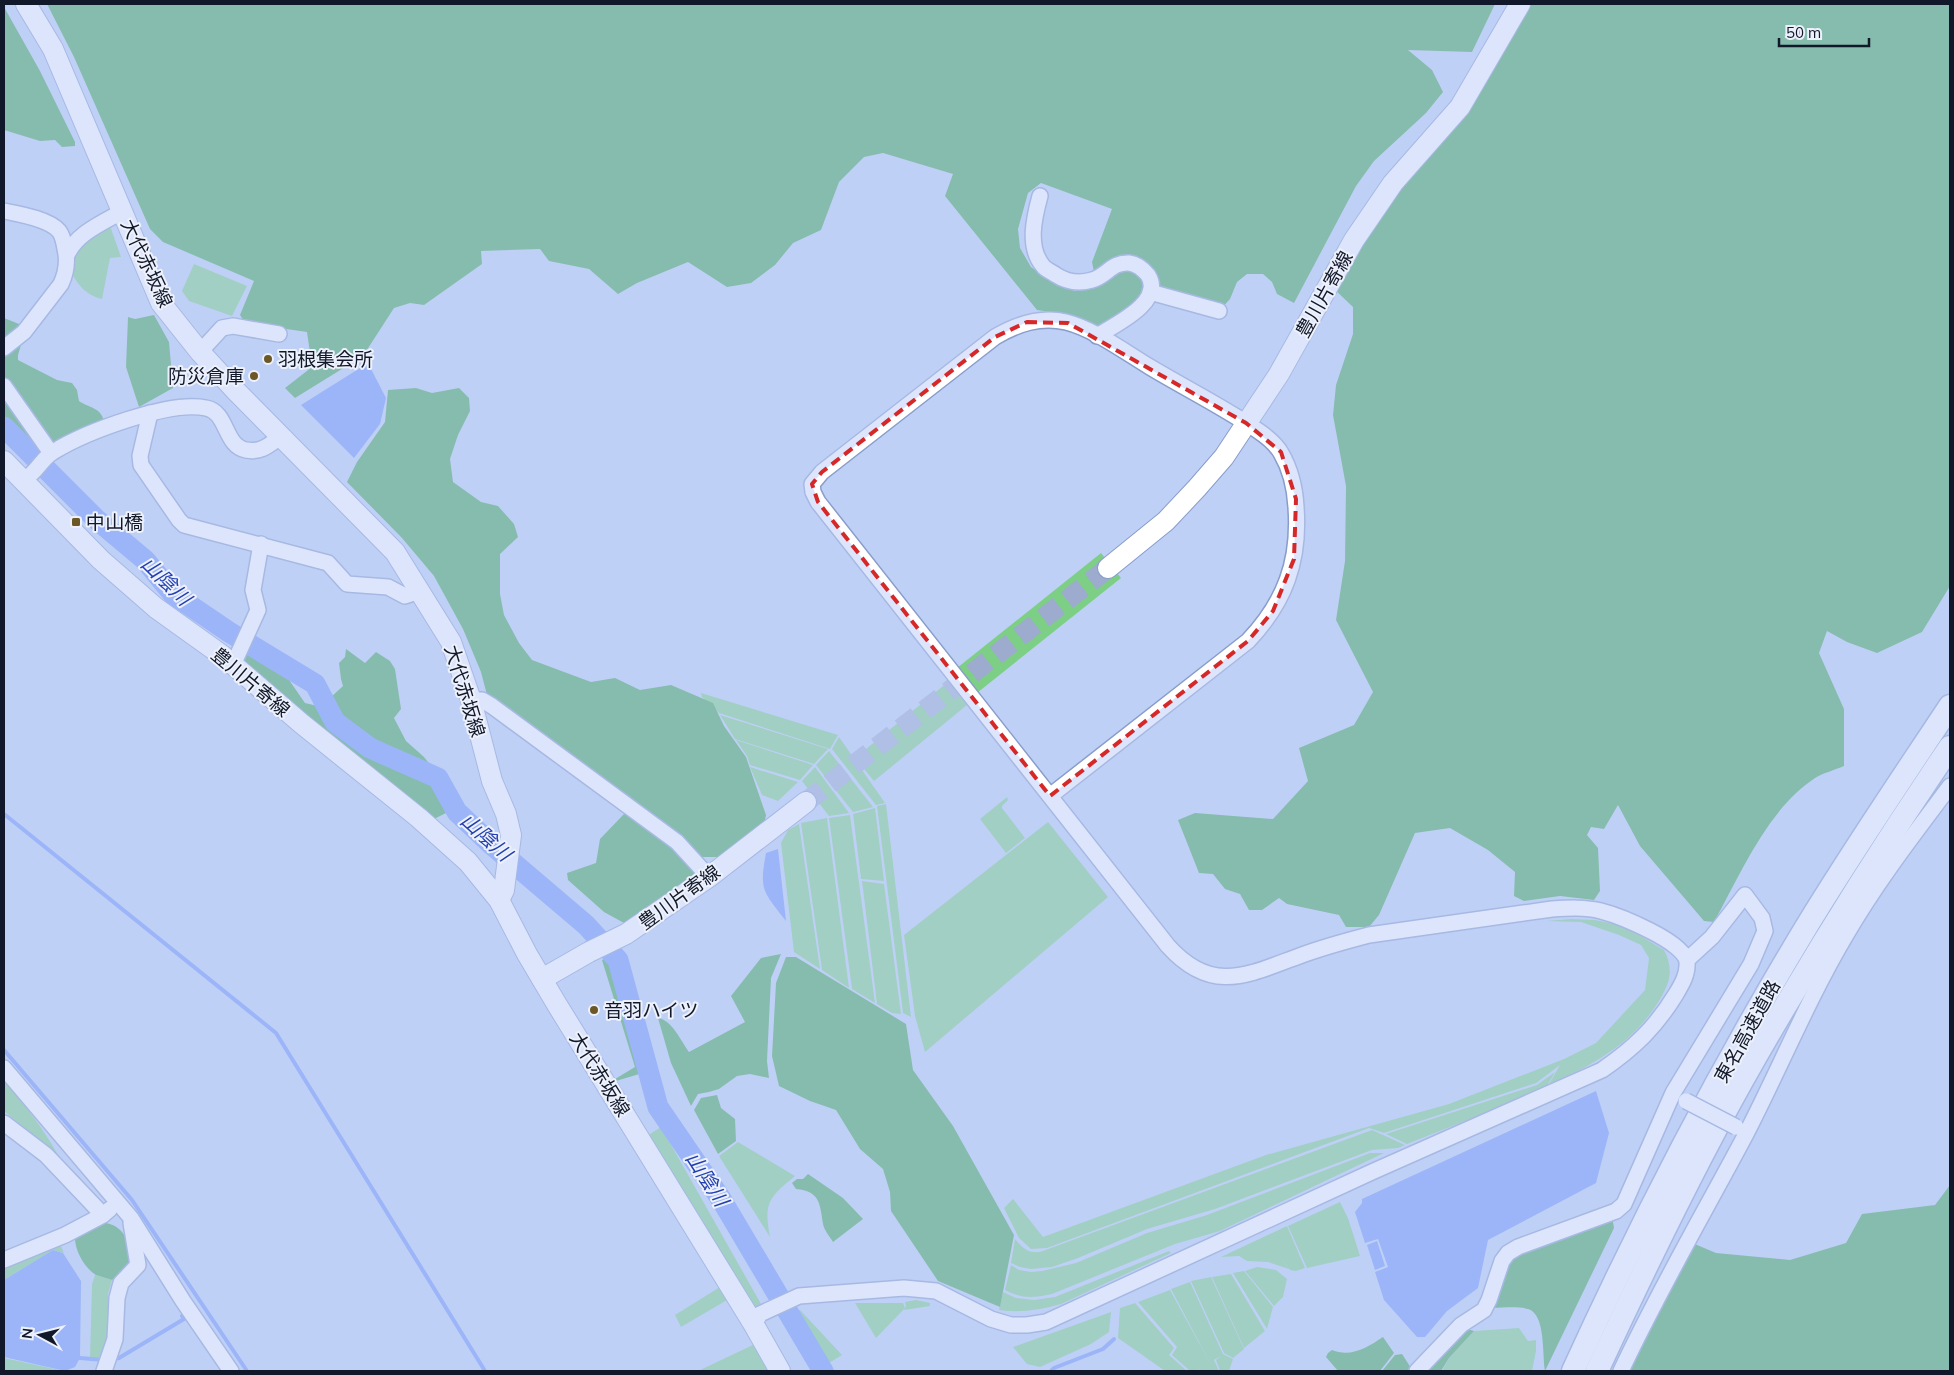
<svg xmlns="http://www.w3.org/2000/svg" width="1954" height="1375" font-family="Mulish,'Noto Sans JP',sans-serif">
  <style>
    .green { fill: #7dcf86 }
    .forest { fill: #42a552 }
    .water { fill: #6f95f8 }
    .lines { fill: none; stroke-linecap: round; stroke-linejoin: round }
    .stream { stroke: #6f95f8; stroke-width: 4 }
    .river { stroke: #6f95f8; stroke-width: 21 }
    .major-tunnel { stroke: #9cabce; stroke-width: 20; stroke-dasharray: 20 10; stroke-linecap: butt }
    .minor-casing { stroke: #899dca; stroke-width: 18 }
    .major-casing { stroke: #899dca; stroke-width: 22 }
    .highway-casing { stroke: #899dca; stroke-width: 25 }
    .minor { stroke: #fff; stroke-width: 15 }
    .major { stroke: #fff; stroke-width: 20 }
    .highway { stroke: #fff; stroke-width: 22 }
    .minor-bridge-casing { stroke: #899dca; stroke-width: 18; stroke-linecap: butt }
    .minor-bridge { stroke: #fff; stroke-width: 15 }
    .marked { fill: none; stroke: #d62828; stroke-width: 4; stroke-dasharray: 10 6; stroke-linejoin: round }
    .poi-dot { fill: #6c5827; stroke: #edf1fb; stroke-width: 2 }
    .labels { text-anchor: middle; stroke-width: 4; stroke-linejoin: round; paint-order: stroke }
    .street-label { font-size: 19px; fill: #111829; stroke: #edf1fb }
    .poi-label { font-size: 19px; fill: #111829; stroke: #edf1fb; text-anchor: start }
    .water-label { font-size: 20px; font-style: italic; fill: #2240b0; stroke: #edf1fb }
  </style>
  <rect width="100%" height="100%" fill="#bfd0f7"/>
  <g class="green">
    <path d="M 109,223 L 121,257 L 110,258 L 102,299 C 85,295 78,284 70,271 L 78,245 Z"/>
    <polygon points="194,264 247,286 232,316 189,301 182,291"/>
    <polygon points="1101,553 1121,578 977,693 957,668"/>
    <polygon points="948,682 967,705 874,781 855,758"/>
    <polygon points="701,693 838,735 830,749 719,713 702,697"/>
    <polygon points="720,715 828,749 814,764 735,739"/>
    <polygon points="839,737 885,803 876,805 832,749"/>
    <polygon points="736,740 813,765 800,780 750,765 747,756"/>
    <polygon points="829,751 873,807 853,812 816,765"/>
    <polygon points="750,767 798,782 778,801 762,795"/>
    <polygon points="815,767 849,813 829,816 802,781"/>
    <polygon points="1007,797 1008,800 1002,806 1002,808 1025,838 1006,853 980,819"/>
    <polygon points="886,804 911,1017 903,1013 877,806"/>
    <polygon points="875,808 884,881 861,879 853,814"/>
    <polygon points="850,815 875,1003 852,989 829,818"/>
    <polygon points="827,818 849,988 822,970 801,823"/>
    <polygon points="1048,822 1108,897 925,1052 915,1016 904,935"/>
    <polygon points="799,824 820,969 794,952 781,843 788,830"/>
    <polygon points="862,881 884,884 901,1014 892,1013 877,1004"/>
    <path d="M 1571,919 L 1595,920 L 1624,926 L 1664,950 C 1675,971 1669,985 1657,1004 C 1629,1047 1592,1064 1548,1086 L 1560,1065 L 1536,1083 L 1384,1133 L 1369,1128 L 1047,1248 L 1031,1249 L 1019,1238 L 1004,1208 L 1013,1199 L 1043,1237 L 1266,1155 L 1449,1104 L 1564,1059 L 1596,1043 L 1645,990 L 1649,958 L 1641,945 L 1619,935 L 1581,922 L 1546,921 Z"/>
    <polygon points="1555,1072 1547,1086 1528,1096 1407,1144 1386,1134 1537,1085"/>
    <path d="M 4,1081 C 25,1105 43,1128 58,1155 L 4,1111 Z"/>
    <polygon points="661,1127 761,1304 753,1307 647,1136"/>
    <path d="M 1372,1130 L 1405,1145 L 1398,1148 L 1372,1150 L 1215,1209 L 1147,1229 L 1078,1258 L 1052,1267 L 1031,1269 L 1020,1267 L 1011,1263 L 1015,1239 C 1023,1248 1027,1253 1040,1252 Z"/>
    <path d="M 738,1142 L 795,1176 C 770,1197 763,1202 770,1237 L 719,1156 Z"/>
    <path d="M 1370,1153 L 1384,1153 L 1220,1231 L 1175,1244 L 1052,1294 C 1033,1298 1022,1299 1005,1290 L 1011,1265 L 1019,1270 L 1031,1272 L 1042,1271 L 1076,1263 L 1147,1233 L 1207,1215 Z"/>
    <polygon points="1340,1202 1348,1218 1360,1256 1307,1268 1288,1226"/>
    <polygon points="1287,1226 1305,1268 1296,1271 1290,1270 1278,1254 1289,1269 1268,1262 1247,1261 1239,1256 1221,1257"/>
    <polygon points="59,1242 64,1253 53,1250 4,1280 4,1263"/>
    <path d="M 1169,1251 L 1171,1253 L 1061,1304 C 1040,1310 1021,1313 999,1310 L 1003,1292 L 1016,1298 L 1034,1300 L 1055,1297 Z"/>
    <polygon points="1257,1267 1276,1270 1287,1279 1283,1297 1274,1306 1245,1271"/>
    <polygon points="1244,1271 1273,1307 1267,1329 1233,1273"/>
    <polygon points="1231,1274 1265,1331 1244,1348 1212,1277"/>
    <polygon points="95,1275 112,1280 108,1294 108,1342 101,1359 90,1358 92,1284"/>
    <polygon points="1211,1277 1244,1349 1233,1358 1224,1353 1191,1281"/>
    <polygon points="1190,1282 1223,1354 1233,1359 1229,1371 1220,1371 1216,1360 1221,1356 1214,1360 1219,1371 1199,1371 1199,1369 1197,1371 1190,1371 1172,1355 1177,1347 1138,1302 1170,1290 1210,1363 1171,1289"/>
    <polygon points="720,1287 727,1300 681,1327 675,1315"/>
    <polygon points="916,1300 930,1303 930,1306 904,1310 906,1306 905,1302"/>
    <polygon points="855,1303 903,1303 905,1308 876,1338"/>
    <polygon points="1135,1303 1174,1348 1169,1355 1187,1371 1165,1371 1118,1338 1120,1308"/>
    <polygon points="800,1310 842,1355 829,1363 835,1371 828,1371 793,1313"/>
    <polygon points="1111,1312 1109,1332 1091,1344 1040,1367 1027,1364 1013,1347"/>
    <polygon points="1519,1328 1528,1341 1536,1340 1536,1351 1532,1371 1442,1371 1449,1358 1474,1331"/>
    <polygon points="755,1344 769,1369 765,1371 698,1371"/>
    <polygon points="4,1358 64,1371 4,1371"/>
  </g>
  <g class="forest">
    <polygon points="47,4 1495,4 1472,52 1408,50 1432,70 1443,92 1426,113 1374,161 1356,186 1294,303 1277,294 1272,282 1263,274 1247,274 1237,282 1230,299 1220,310 1155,289 1150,267 1094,272 1092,262 1112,209 1041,183 1028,193 1018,229 1020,248 1031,267 1056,285 1075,291 1088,290 1104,282 1117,272 1130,270 1141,274 1145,289 1140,302 1101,328 1072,315 1037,310 945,196 953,174 883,153 864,157 839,182 821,230 793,243 775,265 751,283 727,287 688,262 637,283 618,294 589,269 549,261 540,249 481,251 482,264 424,305 410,303 394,308 363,356 295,398 285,388 312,367 307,332 245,323 240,315 254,281 163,242 150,229 74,57"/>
    <path d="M 1518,4 L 1950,4 L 1950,586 L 1922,632 L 1877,653 L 1847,642 L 1827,631 L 1819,653 L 1844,709 L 1844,766 C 1835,770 1823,773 1815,778 C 1767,810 1741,873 1714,922 L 1704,921 L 1640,846 L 1618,805 L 1604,829 L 1591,827 L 1587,835 L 1598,848 L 1600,891 L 1594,900 L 1560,896 L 1524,901 L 1514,896 L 1515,872 L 1488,850 L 1450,828 L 1415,833 L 1379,915 L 1369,927 L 1346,927 L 1339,915 L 1287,904 L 1279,898 L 1262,910 L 1249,910 L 1240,894 L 1225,889 L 1213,874 L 1199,873 L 1178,820 L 1195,813 L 1273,819 L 1308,781 L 1299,748 L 1354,725 L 1373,692 L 1336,620 L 1345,561 L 1346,486 L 1333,415 L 1336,385 L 1353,334 L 1353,307 L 1331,286 Z"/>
    <polygon points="4,7 40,71 75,142 75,146 62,147 55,140 40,141 4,130"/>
    <polygon points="154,315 169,342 173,388 139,407 126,367 128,317 135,319"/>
    <polygon points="4,318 24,326 4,342"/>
    <path d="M 23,338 L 18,355 L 18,360 L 57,380 L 72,383 L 77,390 L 79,401 C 91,409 102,407 105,425 L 52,448 L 6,384 L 4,377 L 4,352 Z"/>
    <polygon points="416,388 432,393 459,388 469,398 470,411 458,435 450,459 453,482 481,502 498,506 514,524 518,537 500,554 500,594 504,615 519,643 532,660 591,682 615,678 640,690 671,685 713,703 724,726 746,757 766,815 764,825 720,857 697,857 487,695 481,672 463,629 434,576 402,538 347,482 357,462 385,422 388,390"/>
    <polygon points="4,396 45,453 41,454 4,420"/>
    <polygon points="246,647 287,677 305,703 322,707 335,727 369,750 431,776 443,797 446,813 434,819 238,664"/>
    <polygon points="346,649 365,663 376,652 390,661 395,669 401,709 394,718 406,741 424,757 435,771 362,735 343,717 330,698 343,686 341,679 339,663 345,657"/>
    <path d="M 630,811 C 650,826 693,851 695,877 L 624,923 L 604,912 L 568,880 L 567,873 L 596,863 L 600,839 L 624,814 Z"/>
    <path d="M 781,954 L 771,978 L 767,1061 L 769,1078 L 750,1074 L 737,1076 L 719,1089 L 709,1092 L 698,1094 L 691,1106 L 671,1063 L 658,1018 C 672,1020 681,1041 689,1052 L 745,1022 L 731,996 L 761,958 Z"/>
    <polygon points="611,956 618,973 646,1072 616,1081 615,1079 635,1067 602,960"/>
    <polygon points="786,957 796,957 906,1024 913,1070 953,1126 1014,1235 1000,1307 938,1281 891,1211 890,1192 883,1169 860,1149 836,1110 810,1101 779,1086 772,1056 776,983"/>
    <polygon points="717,1095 721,1108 735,1119 736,1141 718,1154 694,1110 701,1098"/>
    <path d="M 808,1174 L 843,1198 L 863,1219 L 833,1242 C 830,1237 824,1230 823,1224 C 820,1204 820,1191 796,1189 L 792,1183 L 797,1179 L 803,1179 Z"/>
    <polygon points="1950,1185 1950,1371 1630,1371 1690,1242 1716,1253 1790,1260 1846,1243 1862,1214 1935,1205"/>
    <path d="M 1607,1220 L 1613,1222 L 1614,1228 L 1545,1371 C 1542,1355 1546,1314 1528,1309 C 1517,1306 1503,1308 1492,1308 L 1512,1255 Z"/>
    <path d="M 104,1222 C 109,1224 115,1225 119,1229 C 127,1235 134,1254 130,1265 C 127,1271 117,1276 112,1280 C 107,1278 101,1277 96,1275 C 84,1268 74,1249 75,1236 Z"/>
    <polygon points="1467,1329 1474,1331 1449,1358 1441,1371 1420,1371"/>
    <path d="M 1383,1337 L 1394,1353 L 1380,1371 L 1338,1371 L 1326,1357 L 1328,1353 L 1332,1350 C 1351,1358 1368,1347 1383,1337 Z"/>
    <polygon points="1402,1354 1411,1368 1407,1371 1382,1371 1395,1355"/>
  </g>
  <g class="water">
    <polygon points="368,363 386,398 380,424 354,458 301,405"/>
    <path d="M 778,849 L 786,921 C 763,891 759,891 766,853 Z"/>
    <polygon points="1596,1091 1609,1133 1596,1183 1488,1240 1478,1288 1447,1311 1425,1337 1417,1337 1384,1300 1375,1272 1388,1267 1378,1239 1365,1243 1355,1212 1362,1203 1362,1199"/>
    <polygon points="1377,1241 1385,1266 1375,1270 1367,1245"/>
    <polygon points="53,1250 63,1253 81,1281 80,1358 75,1367 65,1371 4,1357 4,1280"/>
  </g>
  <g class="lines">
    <g class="stream">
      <polyline points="4,814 276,1033 485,1371"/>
      <polyline points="4,1050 132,1200 247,1371"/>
      <polyline points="80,1358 104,1360"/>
      <polyline points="114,1359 119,1358 184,1319 182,1316"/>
      <polyline points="1051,1371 1054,1368 1103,1349 1114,1339"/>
    </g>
    <polyline class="river" points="4,427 96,519 145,560 173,594 229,632 315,684 335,722 370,748 438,778 457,812 492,845 586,925 618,960 658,1107 721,1199 823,1371"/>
    <polyline class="major-tunnel" points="806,802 1108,568"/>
    <defs>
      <g id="minor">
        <path d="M 1040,196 C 1034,218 1027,247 1043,266 C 1046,270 1052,272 1056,275 C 1067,282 1079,284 1092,280 C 1107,276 1111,262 1129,263 C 1137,264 1143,269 1148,275 C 1165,302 1114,325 1097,336"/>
        <path d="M 4,211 C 19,214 49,219 59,231 C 63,236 64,243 65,249 C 68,261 66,273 61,284 L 24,332 L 4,348"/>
        <path d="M 67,255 C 77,233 102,223 123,211"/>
        <polyline points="1150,292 1219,311"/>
        <polyline points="200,352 222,328 233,326 279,334"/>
        <polyline points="4,386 51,453"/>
        <polyline points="150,413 140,456 141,465 179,520 184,525 328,563 347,584 388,587 405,596 420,591"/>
        <path d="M 23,480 C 36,474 41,459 53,452 C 85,432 170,400 206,408 C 228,412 224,446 246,450 C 261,453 269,445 280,437"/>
        <polyline points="233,665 258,610 253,590 261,544"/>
        <polyline points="471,700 482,700 492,706 677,842 709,877"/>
        <polyline points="4,1068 131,1218 183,1301 231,1371"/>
        <polyline points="4,1123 46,1155 103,1215"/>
        <polyline points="4,1260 65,1235 103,1215 110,1209"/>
        <path d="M 754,1325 L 760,1314 L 799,1296 L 904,1288 L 936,1291 L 991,1319 L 1011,1325 L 1027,1325 L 1046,1322 L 1374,1171 L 1602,1070 C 1634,1048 1656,1027 1676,994 C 1682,984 1688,974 1687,962 C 1685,942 1620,916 1601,911 C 1585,907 1568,908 1552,909 L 1369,935 C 1346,941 1324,947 1302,955 C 1249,974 1213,996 1168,946 L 818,502 L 813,492 L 812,484 L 822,472 L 995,337 C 1017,324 1040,316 1066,322 C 1094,329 1125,352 1150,367 C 1185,388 1223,407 1257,430 C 1266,436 1276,444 1281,453 C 1291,470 1295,489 1296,507 C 1300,561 1285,602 1248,641 L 1050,796"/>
        <polyline points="104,1371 115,1339 117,1298 121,1283 138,1265 131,1223"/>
        <polyline points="1417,1371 1461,1325 1484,1310 1489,1300 1502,1261 1508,1253 1518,1247 1616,1211 1624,1204 1673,1093 1751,964 1765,931 1762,918 1745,895 1712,937 1687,960"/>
        <path d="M 1621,1371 C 1659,1290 1704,1213 1746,1134 C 1780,1068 1808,999 1846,935 C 1876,883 1914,834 1950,786"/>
      </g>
      <g id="major">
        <polyline points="26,4 53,49 161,303 200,352 235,390 395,552 451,642 471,700 492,781 506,814 511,835 504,890 499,900"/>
        <polyline points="4,461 101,560 156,608 223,656 302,724 419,818 468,862 499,900 527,954 556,1003 754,1325 780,1371"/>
        <polyline points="1108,568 1166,521 1197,488 1224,457 1279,374 1354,240 1393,183 1460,107 1520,4"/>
        <polyline points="542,979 589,952 626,934 709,877 806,802"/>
      </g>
      <g id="highway">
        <path d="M 1573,1371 C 1642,1220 1719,1071 1805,929 C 1851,853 1901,780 1950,706"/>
        <path d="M 1597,1371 C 1646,1265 1697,1159 1755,1058 C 1816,952 1881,848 1950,747"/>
      </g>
    </defs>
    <use href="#minor" class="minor-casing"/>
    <use href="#major" class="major-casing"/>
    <use href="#highway" class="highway-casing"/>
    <use href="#minor" class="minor"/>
    <use href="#major" class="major"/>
    <use href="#highway" class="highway"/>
    <defs>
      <polyline id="minor-bridge" points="1686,1101 1736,1127"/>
    </defs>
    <use href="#minor-bridge" class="minor-bridge-casing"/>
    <use href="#minor-bridge" class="minor-bridge"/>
  </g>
  <path d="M0 0H1954V1375H0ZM 1027,322 L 1068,323 L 1246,423 L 1281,452 L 1296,499 L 1294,559 L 1273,611 L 1248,641 L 1050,796 L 818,502 L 812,484 L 822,472 L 995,337 Z" fill="#bfd0f7" fill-opacity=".55" fill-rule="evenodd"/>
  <path class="marked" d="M 1027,322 L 1068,323 L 1246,423 L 1281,452 L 1296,499 L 1294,559 L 1273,611 L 1248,641 L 1050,796 L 818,502 L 812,484 L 822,472 L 995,337 Z"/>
  <g class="poi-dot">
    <circle cx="268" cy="359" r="5"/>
    <circle cx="254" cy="376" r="5"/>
    <rect x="71" y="517" width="10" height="10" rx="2.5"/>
    <circle cx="594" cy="1010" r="5"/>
  </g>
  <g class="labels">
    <g class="street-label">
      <text transform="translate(147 263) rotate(65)" y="7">大代赤坂線</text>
      <text transform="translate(1324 294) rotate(-61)" y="7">豊川片寄線</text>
      <text transform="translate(251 682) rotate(40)" y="7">豊川片寄線</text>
      <text transform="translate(465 691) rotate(73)" y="7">大代赤坂線</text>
      <text transform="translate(679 897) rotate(-36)" y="7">豊川片寄線</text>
      <text transform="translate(1747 1031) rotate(-61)" y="7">東名高速道路</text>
      <text transform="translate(600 1074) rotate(58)" y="7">大代赤坂線</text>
    </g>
    <g class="poi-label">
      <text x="278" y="366">羽根集会所</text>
      <text x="244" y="383" text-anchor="end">防災倉庫</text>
      <text x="86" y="529">中山橋</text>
      <text x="604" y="1017">音羽ハイツ</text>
    </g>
    <g class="water-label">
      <text transform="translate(166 581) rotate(44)" y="7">山陰川</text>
      <text transform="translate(486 837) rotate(42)" y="7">山陰川</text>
      <text transform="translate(707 1179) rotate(57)" y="7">山陰川</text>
    </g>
  </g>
  <rect width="1954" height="1375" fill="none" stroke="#111829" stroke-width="10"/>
  <g transform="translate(40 1335) rotate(277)" stroke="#edf1fb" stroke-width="4" paint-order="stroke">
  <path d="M0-4L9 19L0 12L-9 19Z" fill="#111829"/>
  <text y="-8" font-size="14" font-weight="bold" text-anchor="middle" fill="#111829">N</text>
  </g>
  <path d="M1779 38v8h90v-8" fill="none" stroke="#111829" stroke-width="2.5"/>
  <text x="1786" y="38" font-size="15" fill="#111829" stroke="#edf1fb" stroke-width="4" paint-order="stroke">50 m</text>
</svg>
